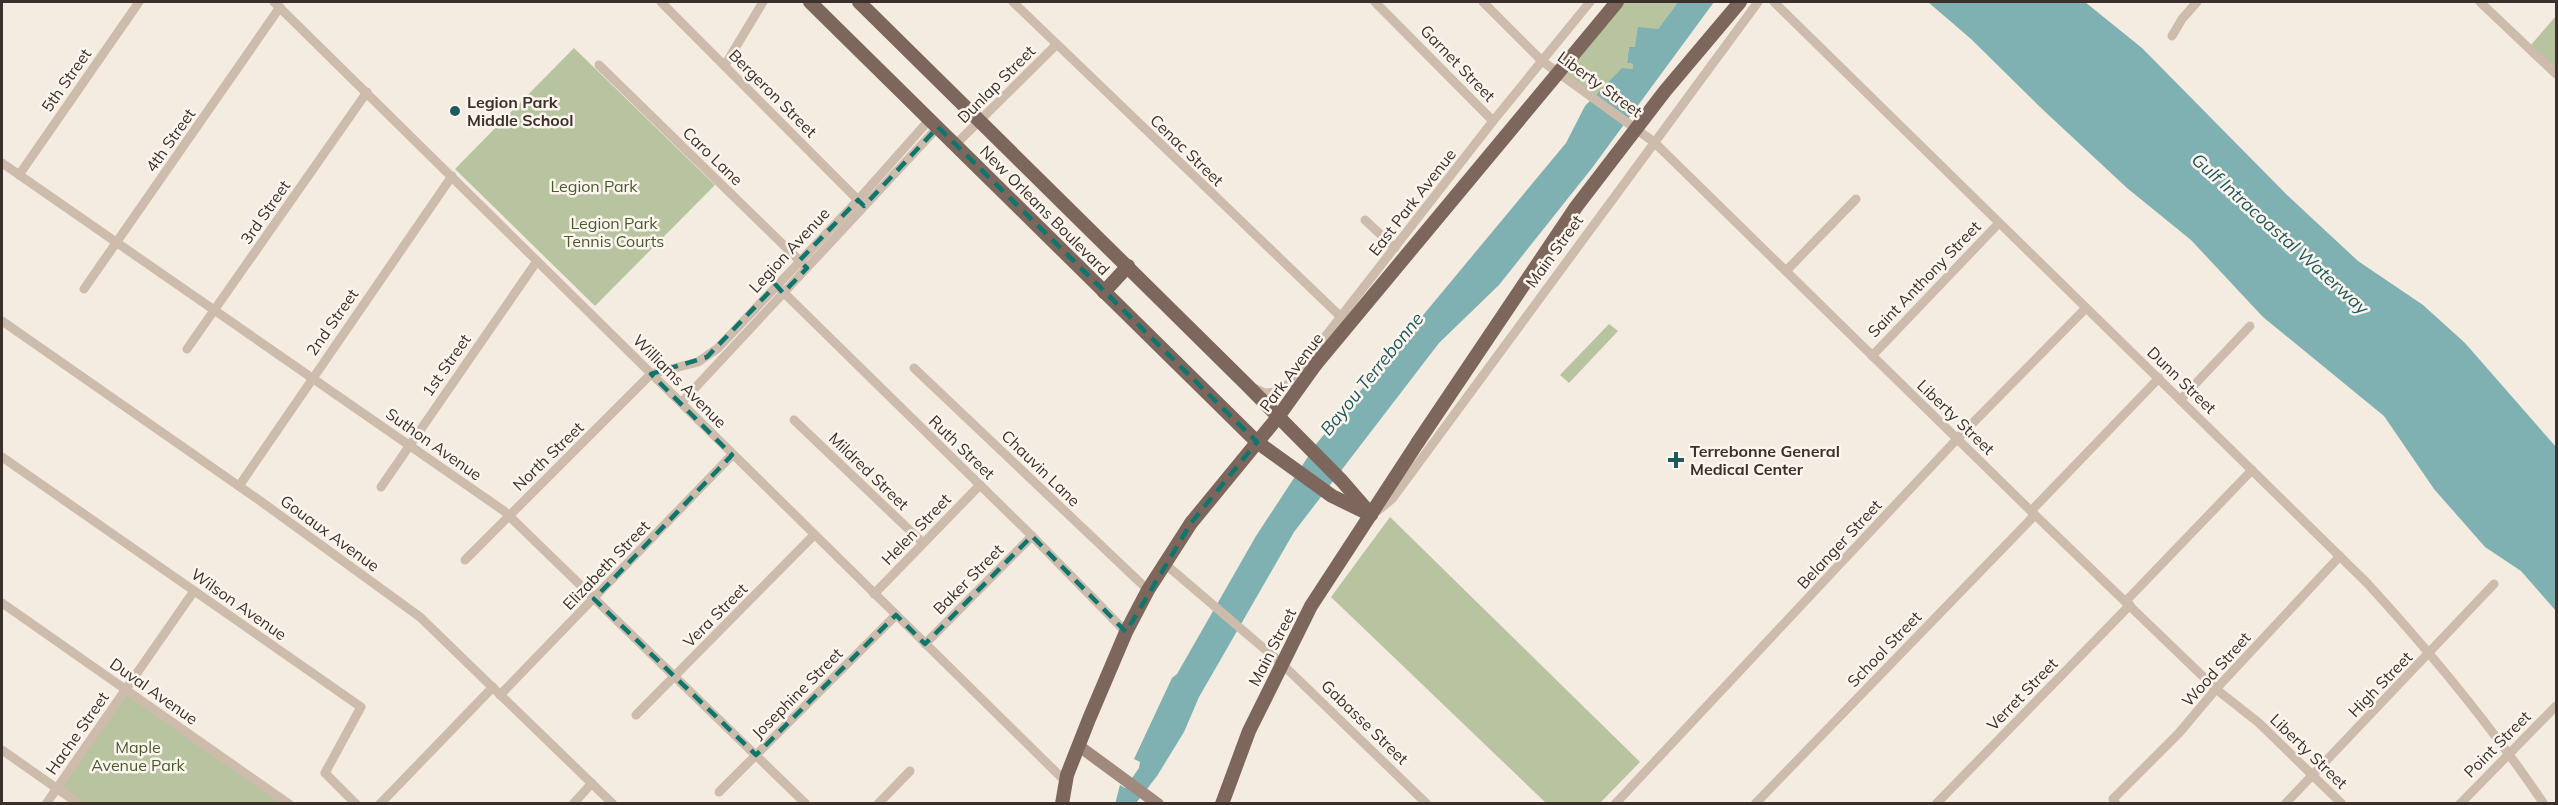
<svg xmlns="http://www.w3.org/2000/svg" width="2558" height="805" font-family="Mulish,sans-serif">
  <style>
    .green { fill: #b8c4a0 }
    .water { fill: #7fb0b2 }
    .lines { fill: none; stroke-linecap: round; stroke-linejoin: round }
    .minor { stroke: #cdbbac; stroke-width: 9 }
    .secondary { stroke: #a18a7d; stroke-width: 12 }
    .primary { stroke: #7d675c; stroke-width: 14 }
    .primary-bridge { stroke: #7d675c; stroke-width: 14 }
    .marked { fill: none; stroke: #0f766e; stroke-width: 4.5; stroke-dasharray: 12 8; stroke-linejoin: round }
    .poi-dot { fill: #1f5a5e; stroke: #fbf5ee; stroke-width: 2 }
    .labels { text-anchor: middle; stroke-width: 5; stroke-linejoin: round; paint-order: stroke }
    .street-label { font-size: 16px; fill: #3b302b; stroke: #fbf5ee }
    .poi-label { font-size: 16px; font-weight: bold; fill: #3b302b; stroke: #fbf5ee; text-anchor: start }
    .park-label { font-size: 16px; fill: #4a5a2e; stroke: #fbf5ee }
    .water-label { font-size: 18px; font-style: italic; fill: #1f5a5e; stroke: #fbf5ee }
  </style>
  <rect width="100%" height="100%" fill="#f4ebe1"/>
  <g class="green">
    <polygon points="1615,2 1678,2 1658,29 1635,48 1629,47 1627,63 1633,64 1633,69 1593,96 1557,71"/>
    <polygon points="2556,16 2556,72 2530,46"/>
    <polygon points="574,48 715,185 595,306 455,169"/>
    <polygon points="1609,324 1618,331 1569,383 1560,375"/>
    <polygon points="1390,517 1640,762 1600,803 1546,803 1331,597"/>
    <polygon points="126,690 289,803 79,803 57,788"/>
  </g>
  <g class="water">
    <polygon points="1678,2 1714,2 1592,168 1499,285 1439,343 1294,532 1199,697 1184,732 1157,776 1136,803 1115,804 1120,785 1125,788 1139,768 1140,762 1134,759 1172,678 1177,674 1256,536 1317,443 1566,143 1585,106 1622,68 1633,69 1633,64 1627,63 1629,47 1635,47 1638,27 1658,29"/>
    <polygon points="1928,2 2085,2 2142,48 2287,195 2358,261 2423,305 2465,343 2556,447 2556,611 2521,571 2485,547 2434,489 2384,416 2263,317 2191,240 2127,188 2040,107 1971,39"/>
  </g>
  <g class="lines">
    <g class="minor">
      <polyline points="274,2 1066,782"/>
      <polyline points="661,2 860,202"/>
      <polyline points="1013,2 1342,318"/>
      <polyline points="1375,2 1493,121"/>
      <polyline points="1483,2 1542,61 1654,142 2035,515 2216,689 2259,723 2342,804"/>
      <path d="M 1774,2 L 2367,583 C 2432,654 2490,724 2544,804"/>
      <polyline points="2480,2 2556,74"/>
      <polyline points="2172,36 2182,19 2197,2"/>
      <polyline points="599,65 803,264"/>
      <polyline points="725,65 763,2"/>
      <polyline points="956,144 1056,45"/>
      <polyline points="2,163 504,511 806,804"/>
      <polyline points="19,175 139,2"/>
      <polyline points="1365,220 1395,248"/>
      <polyline points="1786,271 1856,199"/>
      <polyline points="776,285 1032,536 1126,632"/>
      <polyline points="84,289 280,7"/>
      <polyline points="2,321 259,500 420,617 613,804"/>
      <polyline points="187,349 367,92"/>
      <polyline points="1872,356 1999,223"/>
      <polyline points="914,368 1148,590"/>
      <polyline points="1254,388 1265,393 1279,392 1290,382 1493,121 1590,2"/>
      <polyline points="2180,400 2250,326"/>
      <polyline points="681,403 938,127"/>
      <polyline points="794,420 923,543"/>
      <polyline points="2,457 361,707 325,773 356,804"/>
      <polyline points="239,486 452,176"/>
      <polyline points="381,487 537,261"/>
      <polyline points="2031,511 2159,378"/>
      <polyline points="1376,512 1392,499 1758,2"/>
      <polyline points="465,560 651,374 698,362 718,348 858,200 930,119"/>
      <polyline points="1164,563 1281,663 1427,804"/>
      <polyline points="874,594 980,485"/>
      <polyline points="2126,601 2252,470"/>
      <polyline points="2,603 289,804"/>
      <polyline points="925,644 1032,536"/>
      <polyline points="500,695 732,455"/>
      <polyline points="636,715 814,535"/>
      <polyline points="2,750 79,804"/>
      <polyline points="719,792 896,615"/>
      <polyline points="46,804 194,591"/>
      <polyline points="380,804 493,687"/>
      <polyline points="573,804 592,783"/>
      <polyline points="878,804 910,771"/>
      <polyline points="1615,804 1957,439 2086,308"/>
      <polyline points="1755,804 2035,515"/>
      <polyline points="1936,804 2130,605"/>
      <polyline points="2116,804 2113,799 2179,733 2216,689 2340,556"/>
      <polyline points="2285,804 2494,584"/>
      <polyline points="2460,804 2556,706"/>
    </g>
    <polyline class="secondary" points="1079,746 1158,804"/>
    <g class="primary">
      <polyline points="810,2 1257,442 1332,496 1371,515"/>
      <polyline points="859,2 1246,384 1342,481 1368,511"/>
      <polyline points="1104,292 1128,266"/>
      <polyline points="1062,804 1067,775 1089,719 1126,632 1148,590 1191,523 1278,417 1316,364"/>
      <polyline points="1222,804 1249,731 1311,606 1418,442"/>
    </g>
    <g class="primary-bridge">
      <polyline points="1316,364 1617,2"/>
      <polyline points="1418,442 1576,207 1665,91 1740,2"/>
    </g>
  </g>
  <path class="marked" d="M 938,127 L 1257,442 L 1191,523 L 1126,632 L 1032,536 L 925,644 L 896,615 L 756,755 L 594,599 L 732,455 L 651,374 L 707,357 L 776,285 L 783,293 L 807,268 L 799,261 L 858,200 L 864,206 Z"/>
  <g class="poi-dot">
    <circle cx="455" cy="111" r="6"/>
    <path d="M1673 451h6v6h6v6h-6v6h-6v-6h-6v-6h6z"/>
  </g>
  <g class="labels">
    <g class="street-label">
      <text transform="translate(1458 63) rotate(46)" y="6">Garnet Street</text>
      <text transform="translate(66 80) rotate(-55)" y="6">5th Street</text>
      <text transform="translate(996 84) rotate(-45)" y="6">Dunlap Street</text>
      <text transform="translate(1600 84) rotate(36)" y="6">Liberty Street</text>
      <text transform="translate(773 93) rotate(45)" y="6">Bergeron Street</text>
      <text transform="translate(170 140) rotate(-55)" y="6">4th Street</text>
      <text transform="translate(1187 150) rotate(44)" y="6">Cenac Street</text>
      <text transform="translate(713 156) rotate(44)" y="6">Caro Lane</text>
      <text transform="translate(1412 202) rotate(-52)" y="6">East Park Avenue</text>
      <text transform="translate(1045 210) rotate(45)" y="6">New Orleans Boulevard</text>
      <text transform="translate(265 212) rotate(-55)" y="6">3rd Street</text>
      <text transform="translate(789 250) rotate(-47)" y="6">Legion Avenue</text>
      <text transform="translate(1554 251) rotate(-54)" y="6">Main Street</text>
      <text transform="translate(1924 279) rotate(-46)" y="6">Saint Anthony Street</text>
      <text transform="translate(332 322) rotate(-55)" y="6">2nd Street</text>
      <text transform="translate(446 365) rotate(-55)" y="6">1st Street</text>
      <text transform="translate(1291 372) rotate(-53)" y="6">Park Avenue</text>
      <text transform="translate(2182 380) rotate(44)" y="6">Dunn Street</text>
      <text transform="translate(680 381) rotate(45)" y="6">Williams Avenue</text>
      <text transform="translate(1956 417) rotate(44)" y="6">Liberty Street</text>
      <text transform="translate(434 444) rotate(35)" y="6">Suthon Avenue</text>
      <text transform="translate(962 447) rotate(44)" y="6">Ruth Street</text>
      <text transform="translate(548 456) rotate(-44)" y="6">North Street</text>
      <text transform="translate(1041 468) rotate(44)" y="6">Chauvin Lane</text>
      <text transform="translate(869 471) rotate(44)" y="6">Mildred Street</text>
      <text transform="translate(916 529) rotate(-46)" y="6">Helen Street</text>
      <text transform="translate(330 533) rotate(36)" y="6">Gouaux Avenue</text>
      <text transform="translate(1839 544) rotate(-47)" y="6">Belanger Street</text>
      <text transform="translate(606 565) rotate(-46)" y="6">Elizabeth Street</text>
      <text transform="translate(968 579) rotate(-45)" y="6">Baker Street</text>
      <text transform="translate(239 604) rotate(35)" y="6">Wilson Avenue</text>
      <text transform="translate(715 615) rotate(-45)" y="6">Vera Street</text>
      <text transform="translate(1272 647) rotate(-63)" y="6">Main Street</text>
      <text transform="translate(1884 649) rotate(-46)" y="6">School Street</text>
      <text transform="translate(2216 669) rotate(-48)" y="6">Wood Street</text>
      <text transform="translate(2380 684) rotate(-46)" y="6">High Street</text>
      <text transform="translate(154 691) rotate(35)" y="6">Duval Avenue</text>
      <text transform="translate(797 693) rotate(-45)" y="6">Josephine Street</text>
      <text transform="translate(2022 694) rotate(-46)" y="6">Verret Street</text>
      <text transform="translate(1365 722) rotate(44)" y="6">Gabasse Street</text>
      <text transform="translate(77 733) rotate(-55)" y="6">Hache Street</text>
      <text transform="translate(2497 744) rotate(-45)" y="6">Point Street</text>
      <text transform="translate(2309 751) rotate(44)" y="6">Liberty Street</text>
    </g>
    <g class="poi-label">
      <text x="467" y="108">Legion Park<tspan x="467" dy="18">Middle School</tspan></text>
      <text x="1690" y="457">Terrebonne General<tspan x="1690" dy="18">Medical Center</tspan></text>
    </g>
    <g class="park-label">
      <text x="594" y="192">Legion Park</text>
      <text x="614" y="229">Legion Park<tspan x="614" dy="18">Tennis Courts</tspan></text>
      <text x="138" y="753">Maple<tspan x="138" dy="18">Avenue Park</tspan></text>
    </g>
    <g class="water-label">
      <text transform="translate(2280 234) rotate(42)" y="6">Gulf Intracoastal Waterway</text>
      <text transform="translate(1372 374) rotate(-51)" y="6">Bayou Terrebonne</text>
    </g>
  </g>
  <rect width="2558" height="805" fill="none" stroke="#3b302b" stroke-width="6"/>
</svg>
